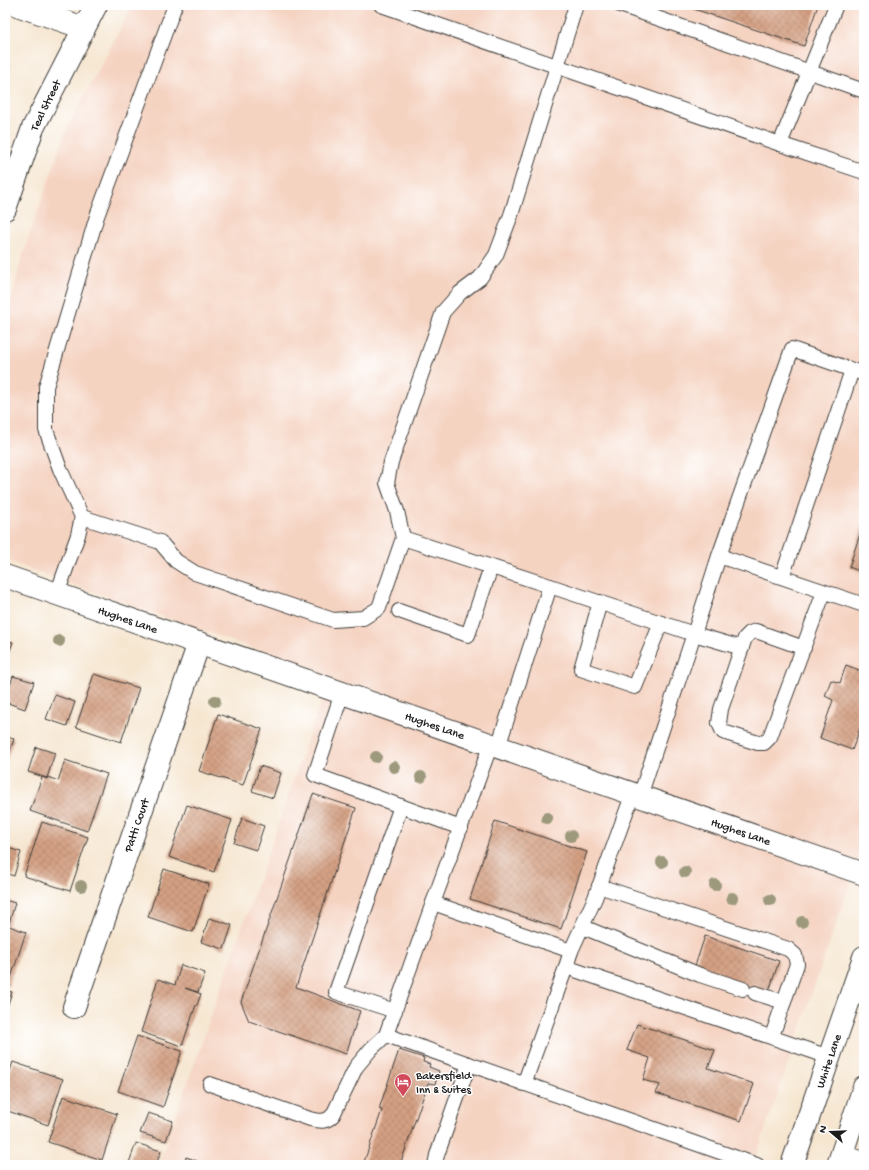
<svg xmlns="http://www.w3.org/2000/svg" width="869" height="1170" font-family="'Gochi Hand',sans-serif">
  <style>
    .built { fill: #f5d3c1 }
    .building { fill: url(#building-cross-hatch) }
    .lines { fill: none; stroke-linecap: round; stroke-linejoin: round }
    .lane-casing { stroke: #3d3a37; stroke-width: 16 }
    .street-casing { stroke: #3d3a37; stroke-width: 24 }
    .secondary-casing { stroke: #3d3a37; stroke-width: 24 }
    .lane { stroke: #fff; stroke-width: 14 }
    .street { stroke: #fff; stroke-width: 22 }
    .secondary { stroke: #fff; stroke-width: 22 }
    .tree { fill: #9c997d }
    .labels { text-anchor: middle; stroke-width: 3; stroke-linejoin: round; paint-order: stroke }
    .street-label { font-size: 12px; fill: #1c1c1c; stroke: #fff }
    .poi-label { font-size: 12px; fill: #1c1c1c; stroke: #fff; text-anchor: start }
  </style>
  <defs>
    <pattern id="building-cross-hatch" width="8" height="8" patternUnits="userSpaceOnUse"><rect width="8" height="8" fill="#d4a083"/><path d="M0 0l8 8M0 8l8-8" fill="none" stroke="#b58971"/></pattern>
  </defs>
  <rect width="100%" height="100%" fill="#fff"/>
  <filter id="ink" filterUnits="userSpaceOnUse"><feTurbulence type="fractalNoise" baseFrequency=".025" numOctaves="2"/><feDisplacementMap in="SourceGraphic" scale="8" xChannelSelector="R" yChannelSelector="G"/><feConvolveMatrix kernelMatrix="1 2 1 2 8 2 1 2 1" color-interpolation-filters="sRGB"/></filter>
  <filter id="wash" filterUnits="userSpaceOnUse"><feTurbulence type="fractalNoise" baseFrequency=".012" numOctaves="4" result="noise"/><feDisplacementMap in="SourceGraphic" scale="16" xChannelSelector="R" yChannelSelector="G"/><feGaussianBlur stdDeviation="0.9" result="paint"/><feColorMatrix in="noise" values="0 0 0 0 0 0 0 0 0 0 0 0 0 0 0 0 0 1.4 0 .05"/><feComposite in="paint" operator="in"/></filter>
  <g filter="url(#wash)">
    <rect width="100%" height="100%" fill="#f6e6d0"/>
    <polygon class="built" points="133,5 864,5 864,842 753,1165 159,1165 330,676 5,560 5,404 7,321 21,260 66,131"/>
    <g id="blocks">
      <g class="building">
        <polygon points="682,5 818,5 804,46"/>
        <polygon points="5,62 10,64 5,80"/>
        <polygon points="5,83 9,84 5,96"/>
        <polygon points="864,522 864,573 849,567"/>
        <polygon points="5,640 13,642 5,664"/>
        <polygon points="846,665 864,672 864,718 852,750 820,738 833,700 825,696 831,680 840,683"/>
        <polygon points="94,674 139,688 121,742 76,727"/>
        <polygon points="13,676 34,682 25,709 5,702"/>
        <polygon points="55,695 75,702 67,726 46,719"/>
        <polygon points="218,714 262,729 243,785 199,771"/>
        <polygon points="5,736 14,739 5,765"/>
        <polygon points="36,747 55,753 47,778 28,772"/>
        <polygon points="65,760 107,774 87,831 30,811 42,777 47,779 48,777 58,781"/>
        <polygon points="260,766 281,773 273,798 252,791"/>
        <polygon points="313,794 356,808 296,987 360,1011 346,1054 249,1021 241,1002"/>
        <polygon points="187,805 232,820 214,872 169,857"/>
        <polygon points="242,818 264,826 256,850 234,843"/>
        <polygon points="495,821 587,852 561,929 470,899"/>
        <polygon points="42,822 88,837 70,891 24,876"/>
        <polygon points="5,847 21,852 14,876 5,873"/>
        <polygon points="164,869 209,884 193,932 148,917"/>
        <polygon points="5,900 15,903 8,927 5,926"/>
        <polygon points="209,918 232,925 224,949 201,942"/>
        <polygon points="9,926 26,932 8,987 5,986 5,927 8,928"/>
        <polygon points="705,936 779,961 768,994 694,969"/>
        <polygon points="181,965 205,973 198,992 185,988 201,994 197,1005 196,1005 182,1046 141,1032 158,979 175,985"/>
        <polygon points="5,990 12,992 5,1013"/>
        <polygon points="637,1024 715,1050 708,1068 754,1084 741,1121 656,1093 660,1085 643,1080 650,1058 627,1050"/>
        <polygon points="137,1036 182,1051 163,1107 118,1091"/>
        <polygon points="399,1050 424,1058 423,1062 430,1064 429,1067 439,1071 435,1084 428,1083 400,1165 363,1165 382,1110 379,1109"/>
        <polygon points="13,1062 63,1079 48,1125 5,1110 5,1085"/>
        <polygon points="63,1096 117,1114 102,1160 48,1142"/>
        <polygon points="148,1113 173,1121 166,1141 140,1133"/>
        <polygon points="136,1143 161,1151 156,1165 136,1165 129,1163"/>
        <polygon points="186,1157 208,1165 184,1165"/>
      </g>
    </g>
  </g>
  <g filter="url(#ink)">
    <use href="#blocks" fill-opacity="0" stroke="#3d3a37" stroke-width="1"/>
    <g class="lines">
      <defs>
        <g id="lane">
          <polyline points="381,5 780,144 864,172"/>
          <polyline points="620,5 864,91"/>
          <polyline points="780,144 836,5"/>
          <polyline points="864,374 792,349 719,556 864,605"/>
          <polyline points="82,517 160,542 176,561 195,573 333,620 363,618 379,608 403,538 397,511 387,483 391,462 443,312 460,293 480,278 496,255 511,215 576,5"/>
          <polyline points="403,538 550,586"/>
          <polyline points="719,556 694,634 742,648"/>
          <polyline points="782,577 852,370"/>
          <polyline points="57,594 78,535 82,517 60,469 46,430 46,387 97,216 175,5"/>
          <polyline points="600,602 581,669 635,687 661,623"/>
          <polyline points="399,611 468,635 491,567"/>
          <polyline points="804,648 756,631 750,633 745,638 721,709 719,723 723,732 758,743 764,743 770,737 824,592"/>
          <polyline points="342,693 315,775 461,828"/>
          <polyline points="491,744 433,903 386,1035 757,1165"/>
          <polyline points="498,747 550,586 694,634 640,796"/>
          <polyline points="599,886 788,949 795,955 797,964 772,1036"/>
          <polyline points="433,903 571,951"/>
          <polyline points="583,927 700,975 743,989"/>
          <polyline points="566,967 571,951 595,898 633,793"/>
          <polyline points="755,993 784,1002"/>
          <polyline points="395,1011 336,992 401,806"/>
          <path d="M 210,1084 L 310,1119 C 319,1121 326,1123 333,1115 L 356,1067 L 371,1049 L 386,1035"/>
          <polyline points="524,1084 566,967 829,1057"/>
          <polyline points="842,1152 864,1159"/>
          <polyline points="435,1165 437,1155 469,1064"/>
        </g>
        <g id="street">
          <polyline points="17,5 84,28"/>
          <polyline points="5,209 33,128 96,5"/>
          <polyline points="74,1007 199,643"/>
        </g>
        <g id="secondary">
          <polyline points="5,576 864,874"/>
          <polyline points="792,1165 864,957"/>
          <polyline points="838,1165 864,1087"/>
        </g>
      </defs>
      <use href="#lane" class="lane-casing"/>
      <use href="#street" class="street-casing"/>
      <use href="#secondary" class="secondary-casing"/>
      <use href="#lane" class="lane"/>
      <use href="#street" class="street"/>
      <use href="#secondary" class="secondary"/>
    </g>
    <g class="tree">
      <circle cx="59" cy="641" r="6"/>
      <circle cx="215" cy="701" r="6"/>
      <circle cx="376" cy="757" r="6"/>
      <circle cx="394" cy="767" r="6"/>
      <circle cx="421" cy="777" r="6"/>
      <circle cx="547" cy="818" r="6"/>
      <circle cx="571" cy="836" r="6"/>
      <circle cx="662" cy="862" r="6"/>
      <circle cx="685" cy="872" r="6"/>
      <circle cx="715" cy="885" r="6"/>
      <circle cx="81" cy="886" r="6"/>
      <circle cx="732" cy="898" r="6"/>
      <circle cx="770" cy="900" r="6"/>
      <circle cx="802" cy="922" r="6"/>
    </g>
  </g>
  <defs>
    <symbol id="hotel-pin" viewBox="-11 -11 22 30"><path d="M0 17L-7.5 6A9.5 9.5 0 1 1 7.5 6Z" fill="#d1495b" stroke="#fff"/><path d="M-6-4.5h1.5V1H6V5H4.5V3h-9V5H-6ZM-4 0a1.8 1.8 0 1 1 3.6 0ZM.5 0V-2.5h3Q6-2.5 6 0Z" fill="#fff"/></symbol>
  </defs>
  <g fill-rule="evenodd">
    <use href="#hotel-pin" x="393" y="1072" width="20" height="27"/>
  </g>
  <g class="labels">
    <g class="street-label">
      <text transform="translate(45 105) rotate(-64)" y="4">Teal Street</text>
      <text transform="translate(128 619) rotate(19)" y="4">Hughes Lane</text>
      <text transform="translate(435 725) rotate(19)" y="4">Hughes Lane</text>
      <text transform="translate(136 825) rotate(-71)" y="4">Patti Court</text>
      <text transform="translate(741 831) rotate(19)" y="4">Hughes Lane</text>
      <text transform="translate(828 1061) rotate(-71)" y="4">White Lane</text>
    </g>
    <g class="poi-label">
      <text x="416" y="1079">Bakersfield<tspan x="416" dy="14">Inn &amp; Suites</tspan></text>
    </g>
  </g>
  <rect width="869" height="1170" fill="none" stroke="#fff" stroke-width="20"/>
  <g transform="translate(831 1132) rotate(289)" stroke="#ffffff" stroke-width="3" paint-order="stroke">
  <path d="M0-3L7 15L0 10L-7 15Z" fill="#1c1c1c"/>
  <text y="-6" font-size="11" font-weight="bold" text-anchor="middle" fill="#1c1c1c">N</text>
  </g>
</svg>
